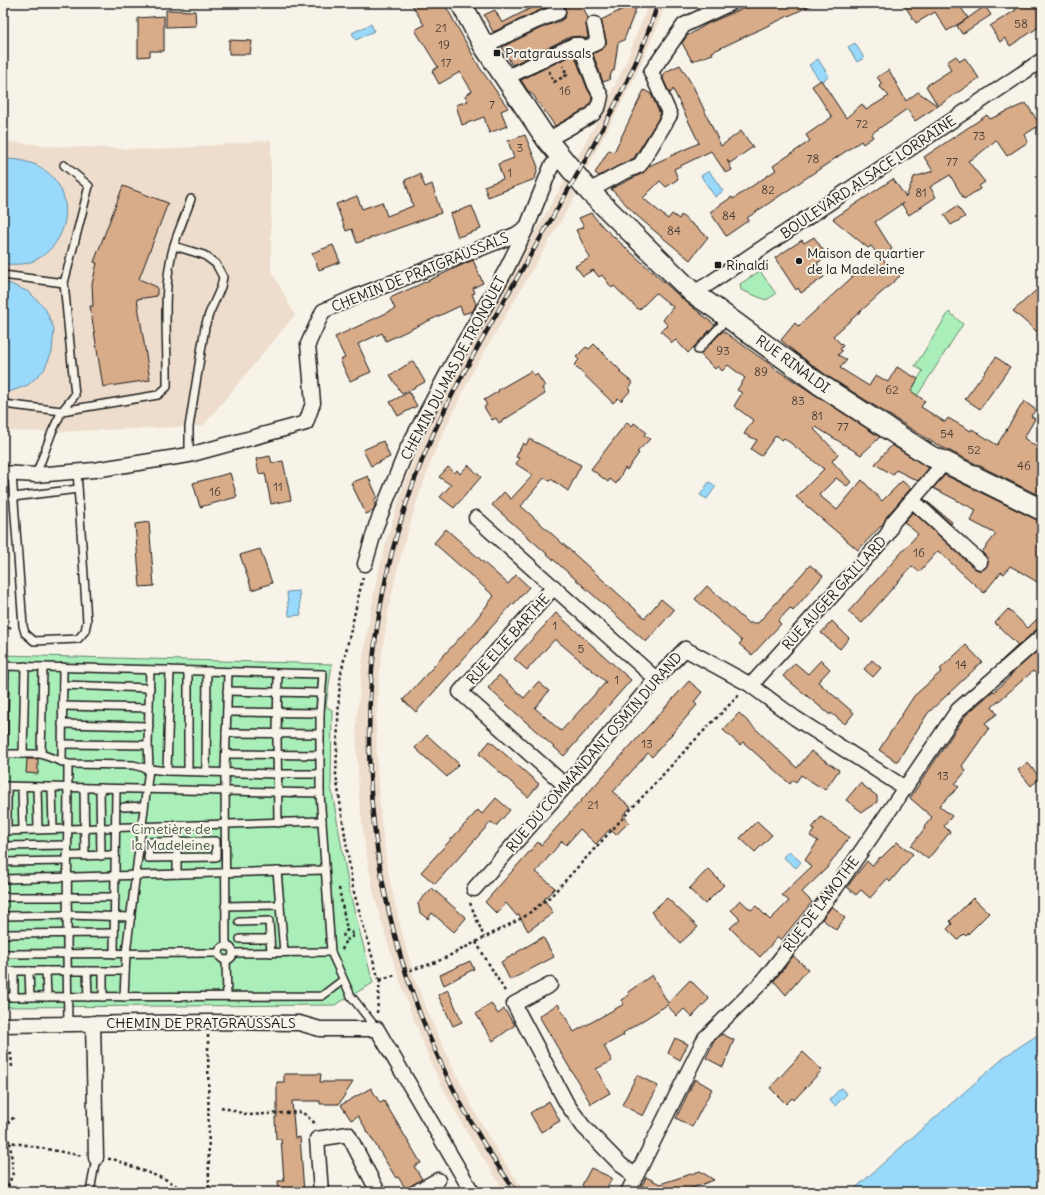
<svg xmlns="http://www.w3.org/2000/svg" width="1045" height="1195" font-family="Delius,sans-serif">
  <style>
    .built { fill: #edc }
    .green { fill: #aaefba; stroke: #63866b }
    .water { fill: #99d9fb; stroke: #678da2 }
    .building { fill: #d8ab89; stroke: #1c1c1c }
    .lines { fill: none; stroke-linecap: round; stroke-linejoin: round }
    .lane-casing { stroke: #1c1c1c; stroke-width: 10 }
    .street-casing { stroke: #1c1c1c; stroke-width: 17 }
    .secondary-casing { stroke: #1c1c1c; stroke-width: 23 }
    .path { stroke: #1c1c1c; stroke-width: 2.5; stroke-dasharray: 3 3; stroke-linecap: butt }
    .lane { stroke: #f7f3e8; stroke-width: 7 }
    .street { stroke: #f7f3e8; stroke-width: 14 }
    .secondary { stroke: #f7f3e8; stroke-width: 20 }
    .rail-casing { stroke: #1c1c1c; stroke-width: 4.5 }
    .rail { stroke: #f7f3e8; stroke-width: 3; stroke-dasharray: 9; stroke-linecap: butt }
    .poi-dot { fill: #1c1c1c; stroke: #f7f3e8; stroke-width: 1.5 }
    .labels { text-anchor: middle; stroke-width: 4; stroke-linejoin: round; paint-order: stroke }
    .number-label { font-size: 12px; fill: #4b4037 }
    .poi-label { font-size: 14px; fill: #1c1c1c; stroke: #f7f3e8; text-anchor: start }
    .street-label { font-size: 14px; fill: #1c1c1c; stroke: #f7f3e8 }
    .park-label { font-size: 14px; fill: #475b4b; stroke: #f7f3e8 }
  </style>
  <rect width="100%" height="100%" fill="#f7f3e8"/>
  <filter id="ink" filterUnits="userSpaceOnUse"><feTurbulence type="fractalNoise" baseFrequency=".025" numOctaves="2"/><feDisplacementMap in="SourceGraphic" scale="8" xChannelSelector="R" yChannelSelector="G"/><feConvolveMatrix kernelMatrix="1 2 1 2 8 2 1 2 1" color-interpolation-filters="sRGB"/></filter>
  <g filter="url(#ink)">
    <g class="built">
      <polygon points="649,3 666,3 655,32 632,83 587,168 577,158 605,106 626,62"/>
      <polygon points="271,140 271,270 295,315 203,426 52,432 3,431 3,141 52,146 161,150"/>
      <polygon points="565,180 576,195 473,371 434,453 417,501 401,554 389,607 380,666 376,719 377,769 381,821 388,873 402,933 414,977 432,1022 454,1070 478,1118 500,1156 525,1192 505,1192 465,1130 434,1070 409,1008 389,947 374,895 365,846 359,798 356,727 362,664 369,621 377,578 388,536 401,492 418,449 437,406 460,362"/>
    </g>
    <g class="green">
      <polygon points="760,271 776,294 766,300 741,290 740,284"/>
      <polygon points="949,312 963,324 912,404 906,382 913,386 923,371 915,366"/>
      <polygon points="3,655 332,664 326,706 332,710 331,786 350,894 373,983 335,1005 3,1007"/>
    </g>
    <g class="water">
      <polygon points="371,24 374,31 356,40 352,33"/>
      <polygon points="855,43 864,58 857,62 848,47"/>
      <polygon points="818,59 829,76 821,82 809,65"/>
      <path d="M 3,160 C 14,158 26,161 36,165 C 80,186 73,248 28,263 C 21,265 10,264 3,264 Z"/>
      <polygon points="709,171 723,191 715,197 701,176"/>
      <polygon points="8,283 29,292 45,308 54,329 52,352 44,370 28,385 9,392 3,392 3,284"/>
      <polygon points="709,482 716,486 707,499 700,495"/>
      <polygon points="299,591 301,615 289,616 287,592"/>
      <polygon points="789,851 801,862 796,868 783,857"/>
      <polygon points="1042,1032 1042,1192 851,1192 899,1149 1007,1055"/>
      <polygon points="841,1088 847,1094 835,1106 829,1100"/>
    </g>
    <g class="building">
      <polygon points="411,3 444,3 480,68 508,108 501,111 507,126 489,133 484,117 462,125 456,105 468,101 465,96 472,91 460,72 439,84 432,71 438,67 415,30 424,25"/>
      <polygon points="539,3 546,3 547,7 493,32 484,15 495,10 502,23 531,8 531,7"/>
      <polygon points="563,3 581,3 588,18 586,22 586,25 588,37 585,39 580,36 570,37 512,65 502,47 539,29 562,20 565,17 566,13"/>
      <polygon points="635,3 638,3 624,40 618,43 614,71 612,71 609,80 603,82 593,54 602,49 606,44 606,40 601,20"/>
      <polygon points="755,3 816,3 712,52 713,54 692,61 682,43 687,36 707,24"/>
      <polygon points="903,3 958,3 968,18 947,31 935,12 916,23"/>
      <polygon points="1011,3 1042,3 1042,25 1010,46 1005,38 1000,42 990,26 1016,10"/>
      <polygon points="985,6 991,15 962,34 957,26"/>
      <polygon points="166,10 195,11 196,26 166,27"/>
      <polygon points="164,16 164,51 150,51 150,56 138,57 138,18"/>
      <polygon points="229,40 252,41 250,54 229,54"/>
      <polygon points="574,54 587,88 592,97 591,102 587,108 555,126 539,103 538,103 534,96 528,91 521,80"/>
      <polygon points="956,56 960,61 965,58 979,78 938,106 926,86 951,70 947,62"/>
      <polygon points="680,65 693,86 721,146 741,131 753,147 730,163 727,160 732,170 726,173 711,151 674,169 678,179 666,187 660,181 643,198 668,219 672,214 679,219 681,215 708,237 690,260 657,233 635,214 611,189 643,173 649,166 699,143 673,89 670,94 663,79 665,72"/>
      <polygon points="889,70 906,101 918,92 938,106 915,121 907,109 871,134 873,137 863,144 861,141 747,218 749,220 726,236 710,212 732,197 733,199 776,170 773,166 810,141 806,135 832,117 812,86 821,80 846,118 862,104 866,110 889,96 879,86 882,84 877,77"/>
      <polygon points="644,90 651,94 660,114 657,121 634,158 599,176 595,173 609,150 614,152"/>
      <polygon points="1026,103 1040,125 1024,135 1028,142 1007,156 996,140 978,155 968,161 985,182 979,186 980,189 964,199 950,175 930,187 936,197 909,215 902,205 903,203 875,222 892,249 880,257 871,246 868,248 833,219 893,179 906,197 914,177 933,171 924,157 987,115 990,119"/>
      <polygon points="525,135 538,167 535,179 488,197 484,186 503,179 498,164 514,158 508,141"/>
      <polygon points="420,174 425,187 432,184 441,213 357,243 352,229 346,231 336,204 357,196 362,209 382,202 387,216 413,206 405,180"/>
      <polygon points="123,186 168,203 139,279 157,287 157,296 137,299 150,380 103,387 90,306 93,306 92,284 97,263 94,262"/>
      <polygon points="472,206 481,229 458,237 450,214"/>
      <polygon points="957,206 965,217 951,225 944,215"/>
      <polygon points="591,213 604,228 656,275 685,301 715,325 688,353 676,340 672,343 661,331 668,326 663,320 673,307 656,293 639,310 614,286 612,288 602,275 599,277 593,270 583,276 575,266 590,258 576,230 584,227 579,218"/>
      <polygon points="814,237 828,257 817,263 823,272 821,273 824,277 801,293 798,288 796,290 775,258 802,240 804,243"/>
      <polygon points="333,245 340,262 319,270 312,253"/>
      <polygon points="882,259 900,276 833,336 843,346 840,349 842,351 838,355 847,360 840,368 869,386 876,375 888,382 897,367 918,379 911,391 925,401 921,407 945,422 948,418 971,431 972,429 997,445 1024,401 1036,410 1031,416 1035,419 1024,438 1042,451 1042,497 932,442 826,375 795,352 781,340 795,323 799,327 803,322 859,271 863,276"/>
      <polygon points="473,260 483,283 473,288 475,293 472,294 476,304 473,311 463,314 460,306 386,341 382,333 358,344 371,372 350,381 340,360 345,358 335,337 395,309 390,298"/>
      <polygon points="1042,285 1042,336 1013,311"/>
      <polygon points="723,331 771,365 771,366 880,437 861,455 816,427 814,429 838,454 832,461 851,482 847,486 836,478 819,495 837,510 862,480 882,501 902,481 911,488 887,516 883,524 858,550 796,497 824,469 784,438 782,440 776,435 761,456 751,449 757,440 744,434 753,420 734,406 742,393 737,390 745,378 728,365 722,371 718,366 715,369 700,354"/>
      <polygon points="594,344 621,371 619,372 633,383 629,388 631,390 621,401 618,398 613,403 574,365 579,360 576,357 586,347 589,349"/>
      <polygon points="996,357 1010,367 980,409 965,399"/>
      <polygon points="413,361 425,382 402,394 390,375"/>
      <polygon points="531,371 534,375 537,374 545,386 542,388 545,394 499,423 496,418 492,420 484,407 487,405 484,400 499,391 498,390"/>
      <polygon points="409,392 417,406 398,416 390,402"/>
      <polygon points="627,422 632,426 634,423 646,432 644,435 650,439 637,452 639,453 627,470 625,468 616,484 610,479 608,482 591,469"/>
      <polygon points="529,439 581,465 568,491 551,479 550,481 544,478 521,506 645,618 661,599 674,610 646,642 492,505 504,492 511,499 533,475 516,464 519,458 516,457 523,443 526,445"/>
      <polygon points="383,441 390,457 371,466 363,450"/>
      <polygon points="892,445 929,468 918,481 896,470 893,475 875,464"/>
      <polygon points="270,456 272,463 283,461 291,500 271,504 265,473 259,474 256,459"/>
      <polygon points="468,465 481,477 454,508 440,497 451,485 439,477 448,467 455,473 457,470 460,474"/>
      <polygon points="230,473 237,497 200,507 193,483"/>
      <polygon points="945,475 1037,520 1042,521 1042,585 1019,571 1010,566 1004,574 1001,572 984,593 938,551 919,572 912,566 862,623 848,612 918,534 904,522 913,512 974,568 978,570 982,570 986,567 988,563 988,560 982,552 996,534 971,521 976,510 933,488"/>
      <polygon points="368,476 377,496 374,502 375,505 373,511 366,514 351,483"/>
      <polygon points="924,499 952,522 951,524"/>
      <polygon points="149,522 154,586 140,587 135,524"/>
      <polygon points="446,529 508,584 516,575 529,587 514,604 513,603 416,712 403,700 474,622 494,596 434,543"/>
      <polygon points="260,549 272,583 252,590 240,555"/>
      <polygon points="810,565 823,576 793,611 790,608 778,621 781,624 752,655 739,644 742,641 695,599 707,586 748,623 758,623"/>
      <polygon points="1008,609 1028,628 1042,614 1042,628 1036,630 999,663 1018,645 995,623"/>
      <polygon points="556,613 631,680 564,756 488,688 499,675 524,698 538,682 549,691 535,708 561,731 606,682 555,639 527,670 514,659"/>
      <polygon points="832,621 849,638 840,649 821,633"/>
      <polygon points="966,645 982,662 928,713 897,762 879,750 914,696 942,671 940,669"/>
      <polygon points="1042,647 1042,680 1033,671 992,707 997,714 985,723 989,728 962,766 966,771 955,784 959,787 939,806 952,816 944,826 950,832 928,859 911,846 925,828 924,827 932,817 910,798 965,716 993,691 994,692 1011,676 1010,675"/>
      <polygon points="821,660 830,669 818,682 854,713 845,724 831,713 830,715 783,676 795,663 808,674"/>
      <polygon points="872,660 881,668 873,677 864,669"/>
      <polygon points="689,681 702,692 694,702 697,705 652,757 648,753 613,792 631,807 623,815 629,822 616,835 610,829 596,844 580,829 566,845 562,841 536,872 555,888 544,899 553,913 528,931 519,915 517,916 506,903 497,914 485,902 538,842 541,845"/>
      <polygon points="739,713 797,768 811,751 839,770 825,790 801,775 796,782 793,780 790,784 743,742 740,745 723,730"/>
      <polygon points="427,735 459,764 447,777 415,748"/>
      <polygon points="490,741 539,784 528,797 479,754"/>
      <polygon points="27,759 38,759 38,774 26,773"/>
      <polygon points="1028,763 1040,778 1031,786 1018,770"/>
      <polygon points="860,783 877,796 877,802 862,812 846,800"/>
      <polygon points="496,798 510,810 496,826 491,822 435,884 421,872 478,810 482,814"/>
      <polygon points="821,817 849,837 828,867 802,892 812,902 781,940 778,937 760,957 730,928 740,919 731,910 740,900 751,910 756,906 770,920 789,901 782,895 811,867 805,860 818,841 810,836 814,830 812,828"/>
      <polygon points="757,821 772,835 755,852 740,838"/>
      <polygon points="897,842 913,854 890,882 887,879 870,898 861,890 856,895 847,887 867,861 872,866 880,857 881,858"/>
      <polygon points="708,869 724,885 705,904 689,889"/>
      <polygon points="432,888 466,918 454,932 432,913 428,919 420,913 418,903"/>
      <polygon points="667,898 698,927 680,943 651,912"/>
      <polygon points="973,898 989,913 966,936 964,934 958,940 947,929 952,924 950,921"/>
      <polygon points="832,906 845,918 836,930 822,919"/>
      <polygon points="543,937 554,957 510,980 501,962 517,953 517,952"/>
      <polygon points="793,956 808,969 786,995 774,981"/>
      <polygon points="470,961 474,969 444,985 440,975"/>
      <polygon points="652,975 668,1003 690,980 709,999 692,1017 684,1009 677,1016 667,1005 623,1033 624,1035 604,1046 612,1061 596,1069 610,1093 591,1104 539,1016 558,1004 574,1032 624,1004 621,1000 629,995 628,992"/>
      <polygon points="448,990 462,1022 453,1026 438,995"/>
      <polygon points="491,1003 498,1014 504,1009 515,1025 493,1041 476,1014"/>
      <polygon points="722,1034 734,1040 723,1067 706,1058 714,1041"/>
      <polygon points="675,1038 688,1044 680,1060 668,1053"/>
      <polygon points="803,1052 822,1070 794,1100 792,1098 786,1104 770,1088"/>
      <polygon points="284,1074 321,1074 320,1082 353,1082 339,1104 320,1104 320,1101 292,1101 295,1138 300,1137 304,1192 279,1192 278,1181 284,1181 281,1139 276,1139 275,1117 277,1117 277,1082 284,1082"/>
      <polygon points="637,1075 658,1086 643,1116 622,1105"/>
      <polygon points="695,1079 712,1089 692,1127 676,1118"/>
      <polygon points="371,1088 380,1103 384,1101 421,1163 414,1166 422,1179 406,1189 398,1177 396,1178 358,1116 351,1120 341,1105"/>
      <polygon points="549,1101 560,1121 541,1132 530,1113"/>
      <polygon points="591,1168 612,1178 605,1192 588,1192 582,1185"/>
      <polygon points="700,1171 714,1180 681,1192 639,1192 646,1177 660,1184"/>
    </g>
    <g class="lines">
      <defs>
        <g id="lane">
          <polyline points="174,246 204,255 216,264 223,277 221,287 209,314 205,327 189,427 189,455"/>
          <polyline points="3,275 64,283"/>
          <polyline points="698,350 727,319"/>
          <path d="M 3,404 L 62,411 L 158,395 L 167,387 C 168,340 161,291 174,245 C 179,229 186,214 191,199"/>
          <polyline points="12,474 23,626 25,633 34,641 78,639 85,631 87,621 77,471"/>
          <polyline points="36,475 52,432 62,411 75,395 64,283 89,186 64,165"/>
          <polyline points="13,497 78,489"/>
          <polyline points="3,666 323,674 320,713 320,793 331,952 351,996 377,1029"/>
          <polyline points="5,666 3,754 41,754 68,764 133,765 149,769 167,771 277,774 320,774"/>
          <polyline points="63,685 150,688"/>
          <polyline points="227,691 321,693"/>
          <polyline points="63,706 149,708"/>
          <polyline points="227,712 320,713"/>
          <polyline points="62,724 149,726"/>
          <polyline points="226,733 320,734"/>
          <polyline points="62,744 148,745"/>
          <polyline points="23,754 25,666"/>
          <polyline points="41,754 43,667"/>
          <polyline points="226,754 320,755"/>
          <polyline points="62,761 63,667"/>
          <polyline points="167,771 170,670"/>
          <polyline points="188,771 188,671"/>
          <polyline points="206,772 207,671"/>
          <polyline points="3,786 320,793"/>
          <polyline points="7,786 7,831"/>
          <polyline points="22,787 23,830"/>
          <polyline points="37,787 38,829"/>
          <polyline points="52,787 53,829"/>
          <polyline points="84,788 85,856"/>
          <polyline points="100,788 101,856"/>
          <polyline points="124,807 144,806"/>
          <polyline points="278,823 277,734 278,673"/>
          <polyline points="3,831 322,821"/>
          <polygon points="216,841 216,857 148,858 150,842"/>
          <polyline points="3,846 67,845"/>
          <polyline points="67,856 115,855"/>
          <polyline points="3,862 67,861"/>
          <polyline points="277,871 284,952"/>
          <polyline points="177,874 177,825"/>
          <polyline points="3,879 324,870"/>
          <polyline points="3,897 115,897"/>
          <polyline points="225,906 280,905"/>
          <polyline points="3,916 67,915 131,917"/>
          <polyline points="239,922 269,921 271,953"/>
          <polyline points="3,934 114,933"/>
          <polyline points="240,939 270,939"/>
          <polyline points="226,946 225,772 228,672"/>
          <circle cx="226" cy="953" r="7"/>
          <polyline points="233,953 331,952"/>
          <polyline points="3,954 219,953"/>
          <polyline points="114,954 116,789"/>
          <polyline points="226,960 227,996"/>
          <polyline points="3,971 125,971"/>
          <polyline points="14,971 14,997"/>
          <polyline points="29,971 30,997"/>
          <polyline points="46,971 47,997"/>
          <polyline points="87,971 88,997"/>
          <polyline points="103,971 103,997"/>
          <polyline points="3,997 322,996 343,980"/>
          <polyline points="124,997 126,953 149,769 148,745 150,670"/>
          <polyline points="68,1024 67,954 68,764"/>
          <polyline points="90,1192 96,1158"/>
        </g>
        <g id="street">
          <polyline points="484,46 536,21 558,12 554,3"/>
          <polyline points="505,78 574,45 580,45 582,50 598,42 594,24"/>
          <polyline points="547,140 593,114 599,105 601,96 595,85 582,50"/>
          <polyline points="589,191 620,174 640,165 670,115 651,72 684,25 731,3"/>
          <polyline points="693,293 710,283 1042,60"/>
          <polyline points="3,473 36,475 94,470 189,455 306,423 313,403 308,344 323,311 355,297 515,235 527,227"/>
          <polyline points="912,500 980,562"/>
          <polyline points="476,518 656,679"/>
          <polyline points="365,564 376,526 408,447 458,353 506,270 527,227 551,167 560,156"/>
          <polyline points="554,587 460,692 566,786"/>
          <polyline points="751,685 887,535 893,522 945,462"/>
          <polyline points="474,889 562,790 656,679 685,649 749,684 795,718 905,788"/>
          <polyline points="550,985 514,1004 567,1104 583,1126 621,1165 628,1170 634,1180"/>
          <polyline points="93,1023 96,1158"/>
          <polyline points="3,1025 208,1022 299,1023 320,1029 377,1029 472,1192"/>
          <polyline points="321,1192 317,1139 348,1134 378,1192"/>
          <polyline points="416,1192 438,1180"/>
          <polyline points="628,1192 705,1038 763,981 835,889 905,788 958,710 1042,636"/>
        </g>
        <polyline id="secondary" points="461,3 484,46 547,140 589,191 693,293 715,308 819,384 930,456 945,462 1042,510"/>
      </defs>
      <use href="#lane" class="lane-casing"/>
      <use href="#street" class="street-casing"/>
      <use href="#secondary" class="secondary-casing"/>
      <g class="path">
        <polyline points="528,4 530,9"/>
        <polyline points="549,71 554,82 567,75 563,66"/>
        <polyline points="363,577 341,673 339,695 336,775 353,889 378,977 380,980"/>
        <polyline points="3,631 13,626"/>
        <polyline points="339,888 347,930"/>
        <polyline points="470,903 484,937"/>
        <circle cx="348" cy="935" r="4.5"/>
        <polyline points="476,942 506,993"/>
        <polyline points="342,950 346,939"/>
        <polyline points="410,970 431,964 443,959 524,917 551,896 693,742 740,694"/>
        <polyline points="380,980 395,975"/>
        <polyline points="377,1013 380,980"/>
        <polyline points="208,1035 209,1192"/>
        <polyline points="3,1054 11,1054 12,1067"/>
        <polyline points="221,1107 248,1115 302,1112 317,1125"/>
        <polyline points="3,1128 15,1116"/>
        <polyline points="3,1136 10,1142 83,1156"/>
        <polyline points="108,1159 113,1159 167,1180 186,1192"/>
        <polyline points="6,1192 13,1173 10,1142"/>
      </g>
      <use href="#lane" class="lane"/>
      <use href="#street" class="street"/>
      <use href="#secondary" class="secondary"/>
      <defs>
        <path id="rail" d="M 516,1192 C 351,963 320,656 448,403 C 491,318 542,238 588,155 C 615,106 642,57 658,3"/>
      </defs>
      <use href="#rail" class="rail-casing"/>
      <use href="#rail" class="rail"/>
    </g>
  </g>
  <g class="poi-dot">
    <rect x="493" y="49" width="8" height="8" rx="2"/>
    <circle cx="799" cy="261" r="4"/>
    <rect x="714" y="261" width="8" height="8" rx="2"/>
  </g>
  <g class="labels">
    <g class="number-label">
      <text x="1021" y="28">58</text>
      <text x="441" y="32">21</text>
      <text x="444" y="49">19</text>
      <text x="446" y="67">17</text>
      <text x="565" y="95">16</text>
      <text x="492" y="109">7</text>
      <text x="862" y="128">72</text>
      <text x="979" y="140">73</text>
      <text x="520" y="152">3</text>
      <text x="813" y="163">78</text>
      <text x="952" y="166">77</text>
      <text x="510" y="177">1</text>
      <text x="768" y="194">82</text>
      <text x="921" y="197">81</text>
      <text x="729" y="220">84</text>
      <text x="674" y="235">84</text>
      <text x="723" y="355">93</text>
      <text x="761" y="376">89</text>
      <text x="892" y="394">62</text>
      <text x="798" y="405">83</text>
      <text x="817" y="420">81</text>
      <text x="843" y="431">77</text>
      <text x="947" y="438">54</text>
      <text x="974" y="454">52</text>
      <text x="1024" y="470">46</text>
      <text x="278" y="491">11</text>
      <text x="215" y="496">16</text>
      <text x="919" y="557">16</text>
      <text x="555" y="630">1</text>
      <text x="581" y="653">5</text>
      <text x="961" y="669">14</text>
      <text x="617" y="684">1</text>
      <text x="647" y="748">13</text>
      <text x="943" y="780">13</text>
      <text x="593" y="809">21</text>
    </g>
    <g class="poi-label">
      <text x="505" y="58">Pratgraussals</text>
      <text x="807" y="258">Maison de quartier<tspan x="807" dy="16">de la Madeleine</tspan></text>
      <text x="726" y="270">Rinaldi</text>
    </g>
    <g class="street-label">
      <text transform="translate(868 177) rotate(-34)" y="5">BOULEVARD ALSACE LORRAINE</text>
      <text transform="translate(420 272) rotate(-22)" y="5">CHEMIN DE PRATGRAUSSALS</text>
      <text transform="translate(793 364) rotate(36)" y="5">RUE RINALDI</text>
      <text transform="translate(453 368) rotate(-62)" y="5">CHEMIN DU MAS DE TRONQUET</text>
      <text transform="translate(834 593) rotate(-48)" y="5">RUE AUGER GAILLARD</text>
      <text transform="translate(508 639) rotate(-48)" y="5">RUE ELIE BARTHE</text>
      <text transform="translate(594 752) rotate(-49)" y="5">RUE DU COMMANDANT OSMIN DURAND</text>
      <text transform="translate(821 904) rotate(-53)" y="5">RUE DE LAMOTHE</text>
      <text x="201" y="1028">CHEMIN DE PRATGRAUSSALS</text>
    </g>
    <g class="park-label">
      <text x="171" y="834">Cimetière de<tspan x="171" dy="16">la Madeleine</tspan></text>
    </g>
  </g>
  <rect width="1045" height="1195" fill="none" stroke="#f7f3e8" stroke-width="16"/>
  <rect x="8" y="8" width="1029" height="1179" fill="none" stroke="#1c1c1c" stroke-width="1.5" filter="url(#ink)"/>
</svg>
